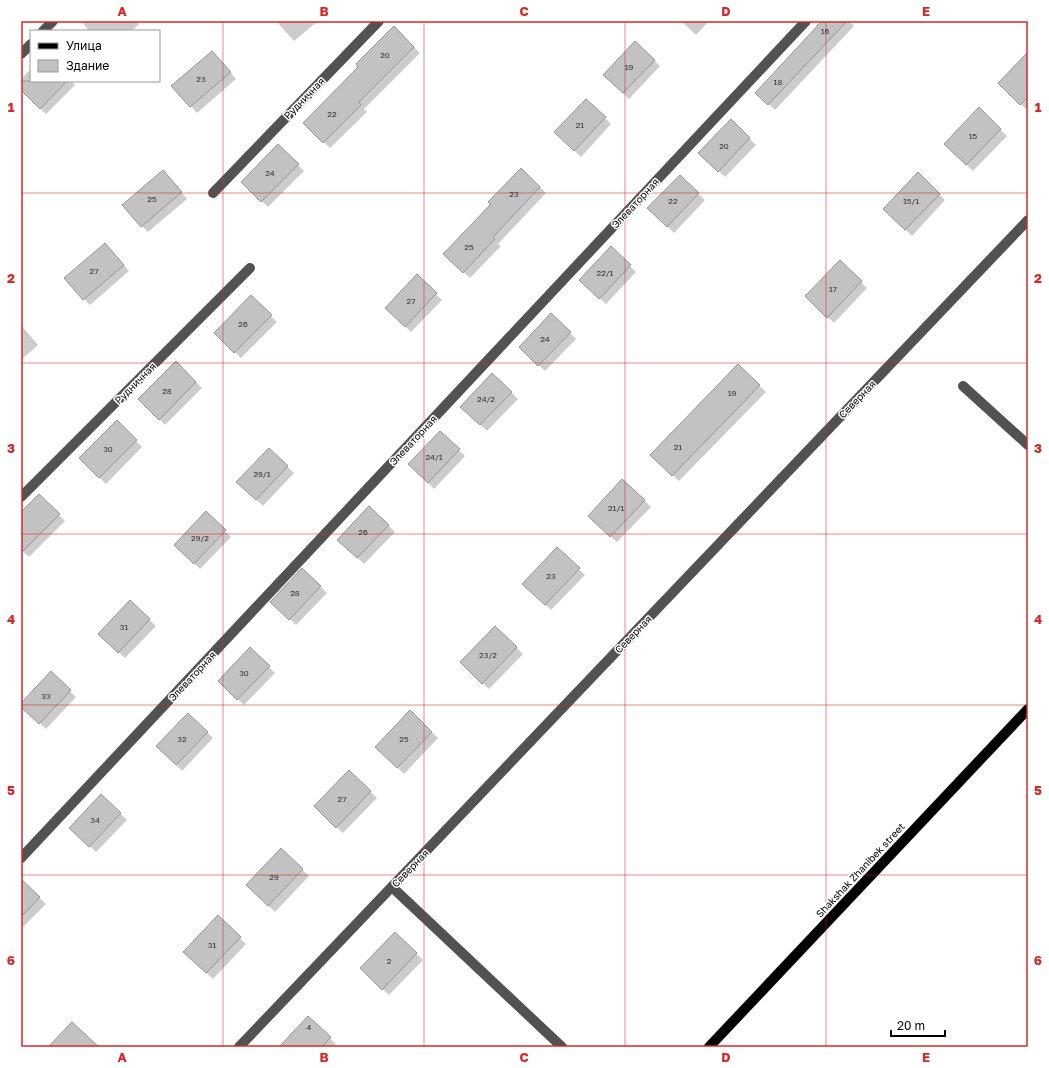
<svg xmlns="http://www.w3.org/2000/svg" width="1049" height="1068" font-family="'Golos Text',sans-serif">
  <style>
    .shadow { fill: #0003 }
    .building { fill: #c2c2c2; stroke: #969696 }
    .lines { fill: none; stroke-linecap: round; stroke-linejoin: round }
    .major-casing { stroke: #dbdbdb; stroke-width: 11 }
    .minor { stroke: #525252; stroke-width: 10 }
    .major { stroke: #000; stroke-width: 10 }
    .grid { fill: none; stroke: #d62828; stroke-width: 1; stroke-opacity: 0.55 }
    .labels { text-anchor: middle; stroke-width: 3; stroke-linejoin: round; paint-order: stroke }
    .number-label { font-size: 8px; fill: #303030 }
    .street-label { font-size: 10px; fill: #000; stroke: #fff }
    .neatline { fill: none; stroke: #d62828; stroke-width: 1.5 }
    .grid-label { font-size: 13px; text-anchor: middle; font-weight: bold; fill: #d62828 }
  </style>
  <rect width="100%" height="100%" fill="#fff"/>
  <g class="shadow">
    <polygon points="81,21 137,21 139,24 132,31 89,31"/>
    <polygon points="276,21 318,21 294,41"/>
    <polygon points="681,21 709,21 696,35"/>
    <polygon points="824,21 849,21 854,26 775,110 757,93"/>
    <polygon points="394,28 420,53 364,109 367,112 330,148 304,123 360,67"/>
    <polygon points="635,42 660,66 629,99 604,75"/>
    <polygon points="1028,53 1028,109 1027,110 999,83"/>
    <polygon points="218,58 236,79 197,113 173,86"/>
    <polygon points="31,69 31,81 71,81 75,85 46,114 21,89 21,79"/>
    <polygon points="586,100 611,124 581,157 555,132"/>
    <polygon points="979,109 1007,136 973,171 945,144"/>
    <polygon points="731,121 756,145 725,177 700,153"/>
    <polygon points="278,145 304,171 268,207 242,182"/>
    <polygon points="521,169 546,193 498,244 501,246 470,278 445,254 492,204"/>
    <polygon points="918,174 945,200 912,236 884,209"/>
    <polygon points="680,176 705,200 674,233 649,208"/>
    <polygon points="169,178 187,199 148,232 142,226"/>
    <polygon points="611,248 636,272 606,304 580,280"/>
    <polygon points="111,251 129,271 90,305 84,299"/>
    <polygon points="840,261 867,288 834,323 806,296"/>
    <polygon points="417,276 442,300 411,332 386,308"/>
    <polygon points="251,296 277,322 241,358 215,333"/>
    <polygon points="551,314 576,339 545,371 520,347"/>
    <polygon points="21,325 38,345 21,360"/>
    <polygon points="176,362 202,388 165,425 140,399"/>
    <polygon points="738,366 766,392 679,481 651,455"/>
    <polygon points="493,374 518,399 487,431 462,407"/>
    <polygon points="117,422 142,447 106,484 80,458"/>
    <polygon points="440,432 465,456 434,489 409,464"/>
    <polygon points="269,449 294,473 263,506 238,482"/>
    <polygon points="623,480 651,507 617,542 589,516"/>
    <polygon points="39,495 65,521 29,557 21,550 21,513"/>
    <polygon points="369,507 395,532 364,564 339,540"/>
    <polygon points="206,513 231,537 200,569 175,545"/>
    <polygon points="557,548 585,575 551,610 524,584"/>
    <polygon points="302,569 327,593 296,625 272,602"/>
    <polygon points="130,602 156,626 125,658 106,641"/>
    <polygon points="495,627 523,654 489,689 461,662"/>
    <polygon points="250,649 275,673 244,705 219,681"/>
    <polygon points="51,673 76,697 46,729 21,704"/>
    <polygon points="410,712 438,738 404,774 376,747"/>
    <polygon points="188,714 213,738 182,771 157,746"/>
    <polygon points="349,771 377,798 343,833 315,806"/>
    <polygon points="101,795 127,820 96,852 71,828"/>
    <polygon points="281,850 309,876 275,912 247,885"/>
    <polygon points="21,880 46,904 21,929"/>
    <polygon points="218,917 246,944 213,979 185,952"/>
    <polygon points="395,933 423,960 389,995 361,968"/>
    <polygon points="308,1018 336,1044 334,1047 280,1047"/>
  </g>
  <g class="building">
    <polygon points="822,21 847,21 768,105 755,93"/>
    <polygon points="394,26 414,47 359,102 361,105 323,143 303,123 358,67 356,64"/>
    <polygon points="635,41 655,60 623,93 603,75"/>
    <polygon points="212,51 231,72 190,107 171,86"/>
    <polygon points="1028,52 1028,97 1020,105 998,83"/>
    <polygon points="21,81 67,81 40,109 21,90"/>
    <polygon points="586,99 606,117 574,151 554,132"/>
    <polygon points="979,107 1001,129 966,165 944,144"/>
    <polygon points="731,119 750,138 718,172 698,153"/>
    <polygon points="278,144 299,164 261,202 241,182"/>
    <polygon points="521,168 540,187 493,237 495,239 463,273 443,254 491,204 488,202"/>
    <polygon points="163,170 182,192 141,227 122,205"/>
    <polygon points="918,172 940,194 905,230 883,209"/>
    <polygon points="680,175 699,193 667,227 647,208"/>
    <polygon points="105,243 124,265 83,300 64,278"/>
    <polygon points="611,246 631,265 599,299 579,280"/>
    <polygon points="840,260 862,281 827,318 805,296"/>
    <polygon points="417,274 437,293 405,327 385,308"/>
    <polygon points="251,295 272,315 234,353 214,333"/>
    <polygon points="551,313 571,332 538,366 519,347"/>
    <polygon points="176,361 196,382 159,420 138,399"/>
    <polygon points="738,364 760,385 672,476 650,455"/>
    <polygon points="492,373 512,392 480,425 460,407"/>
    <polygon points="117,420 137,440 99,478 79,458"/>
    <polygon points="440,431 460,449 428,483 408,464"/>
    <polygon points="269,448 288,466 256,500 236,482"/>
    <polygon points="622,479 645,500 610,537 588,516"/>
    <polygon points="39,494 60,514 21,553 21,512"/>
    <polygon points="369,506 389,525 357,558 337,540"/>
    <polygon points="206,511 226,530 194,564 174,545"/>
    <polygon points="557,547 580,568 545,605 522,584"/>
    <polygon points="302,568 321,586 289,620 270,602"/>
    <polygon points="130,600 150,619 118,653 98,634"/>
    <polygon points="495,626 517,647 482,684 460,662"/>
    <polygon points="250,647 270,666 237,700 218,681"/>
    <polygon points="51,671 71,690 39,724 21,707 21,703"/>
    <polygon points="410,710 432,732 397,768 375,747"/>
    <polygon points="188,713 208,732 176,765 156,746"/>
    <polygon points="349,770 371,791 336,828 314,806"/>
    <polygon points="101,794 121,813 89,847 69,828"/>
    <polygon points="281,848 303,869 268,906 246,885"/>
    <polygon points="21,879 40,897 21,917"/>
    <polygon points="218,915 241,937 206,973 183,952"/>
    <polygon points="395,932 417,953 382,990 360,968"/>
    <polygon points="308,1016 331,1037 322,1047 279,1047"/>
    <polygon points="72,1022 99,1047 48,1047"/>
  </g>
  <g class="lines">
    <defs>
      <polyline id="major" points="709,1047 1028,709"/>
    </defs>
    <use href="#major" class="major-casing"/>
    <g class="minor">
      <polyline points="43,31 53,21"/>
      <polyline points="21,54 31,44"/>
      <polyline points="213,193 379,21"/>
      <polyline points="963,386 1028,445"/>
      <polyline points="21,497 250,268"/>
      <polyline points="21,858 806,21"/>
      <polyline points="392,887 562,1047"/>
      <polyline points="239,1047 1028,220"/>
    </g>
    <use href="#major" class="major"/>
  </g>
  <path class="grid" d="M 223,21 L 223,1047M 424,21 L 424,1047M 625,21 L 625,1047M 826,21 L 826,1047M 21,193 L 1028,193M 21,363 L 1028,363M 21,534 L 1028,534M 21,705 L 1028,705M 21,875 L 1028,875"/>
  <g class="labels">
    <g class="number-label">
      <text x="825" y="34">16</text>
      <text x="385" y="58">20</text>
      <text x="629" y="70">19</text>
      <text x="201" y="82">23</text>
      <text x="778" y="85">18</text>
      <text x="332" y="117">22</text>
      <text x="580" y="128">21</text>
      <text x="973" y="139">15</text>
      <text x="724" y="149">20</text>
      <text x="270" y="176">24</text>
      <text x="514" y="197">23</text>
      <text x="152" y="202">25</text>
      <text x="673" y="204">22</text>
      <text x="911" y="204">15/1</text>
      <text x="469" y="250">25</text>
      <text x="94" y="274">27</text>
      <text x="605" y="276">22/1</text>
      <text x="833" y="292">17</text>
      <text x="411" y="304">27</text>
      <text x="243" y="327">26</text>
      <text x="545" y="342">24</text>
      <text x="167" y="394">28</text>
      <text x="732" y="396">19</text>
      <text x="486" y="402">24/2</text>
      <text x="678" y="450">21</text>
      <text x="108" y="452">30</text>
      <text x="434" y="460">24/1</text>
      <text x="262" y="477">29/1</text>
      <text x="616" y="511">21/1</text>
      <text x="363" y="535">26</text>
      <text x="200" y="541">29/2</text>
      <text x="551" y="579">23</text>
      <text x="295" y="596">28</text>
      <text x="124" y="630">31</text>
      <text x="488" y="658">23/2</text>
      <text x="244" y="676">30</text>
      <text x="46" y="699">33</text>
      <text x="182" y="742">32</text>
      <text x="404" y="742">25</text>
      <text x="342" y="802">27</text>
      <text x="95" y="823">34</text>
      <text x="274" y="880">29</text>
      <text x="212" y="948">31</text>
      <text x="389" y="964">2</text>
      <text x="309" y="1030">4</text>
    </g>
    <g class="street-label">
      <text transform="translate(304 98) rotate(-46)" y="4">Рудничная</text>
      <text transform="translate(635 203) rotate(-47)" y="4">Элеваторная</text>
      <text transform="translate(135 383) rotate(-45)" y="4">Рудничная</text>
      <text transform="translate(857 399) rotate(-46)" y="4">Северная</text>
      <text transform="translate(413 440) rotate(-47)" y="4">Элеваторная</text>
      <text transform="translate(633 634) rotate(-46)" y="4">Северная</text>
      <text transform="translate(192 676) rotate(-47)" y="4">Элеваторная</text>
      <text transform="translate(410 868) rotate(-46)" y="4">Северная</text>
      <text transform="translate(860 870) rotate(-47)" y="4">Shakshak Zhanibek street</text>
    </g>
  </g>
  <rect width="1049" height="1068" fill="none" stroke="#ffffff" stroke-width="44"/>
  <rect x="30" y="30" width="130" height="52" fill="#ffffff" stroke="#999999"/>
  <rect x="38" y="43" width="20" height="6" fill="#000000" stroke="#999999"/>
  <text x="66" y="50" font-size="12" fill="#000000">Улица</text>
  <rect x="38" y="60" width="20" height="12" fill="#c2c2c2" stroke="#999999"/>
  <text x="66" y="70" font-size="12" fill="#000000">Здание</text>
  <path d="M891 1030v6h54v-6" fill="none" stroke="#000000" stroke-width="2"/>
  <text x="897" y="1030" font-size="12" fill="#000000" stroke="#ffffff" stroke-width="3" paint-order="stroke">20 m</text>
  <rect x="22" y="22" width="1005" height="1024" class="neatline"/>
  <g class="grid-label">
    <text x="122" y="16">A</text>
    <text x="324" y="16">B</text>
    <text x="524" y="16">C</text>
    <text x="726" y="16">D</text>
    <text x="926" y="16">E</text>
    <text x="11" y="112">1</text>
    <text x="1038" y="112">1</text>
    <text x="11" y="283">2</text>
    <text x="1038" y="283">2</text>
    <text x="11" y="453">3</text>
    <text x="1038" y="453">3</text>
    <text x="11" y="624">4</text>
    <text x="1038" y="624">4</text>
    <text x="11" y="795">5</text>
    <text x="1038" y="795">5</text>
    <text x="11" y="965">6</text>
    <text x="1038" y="965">6</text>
    <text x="122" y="1062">A</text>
    <text x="324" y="1062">B</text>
    <text x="524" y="1062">C</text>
    <text x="726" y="1062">D</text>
    <text x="926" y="1062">E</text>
  </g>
</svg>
